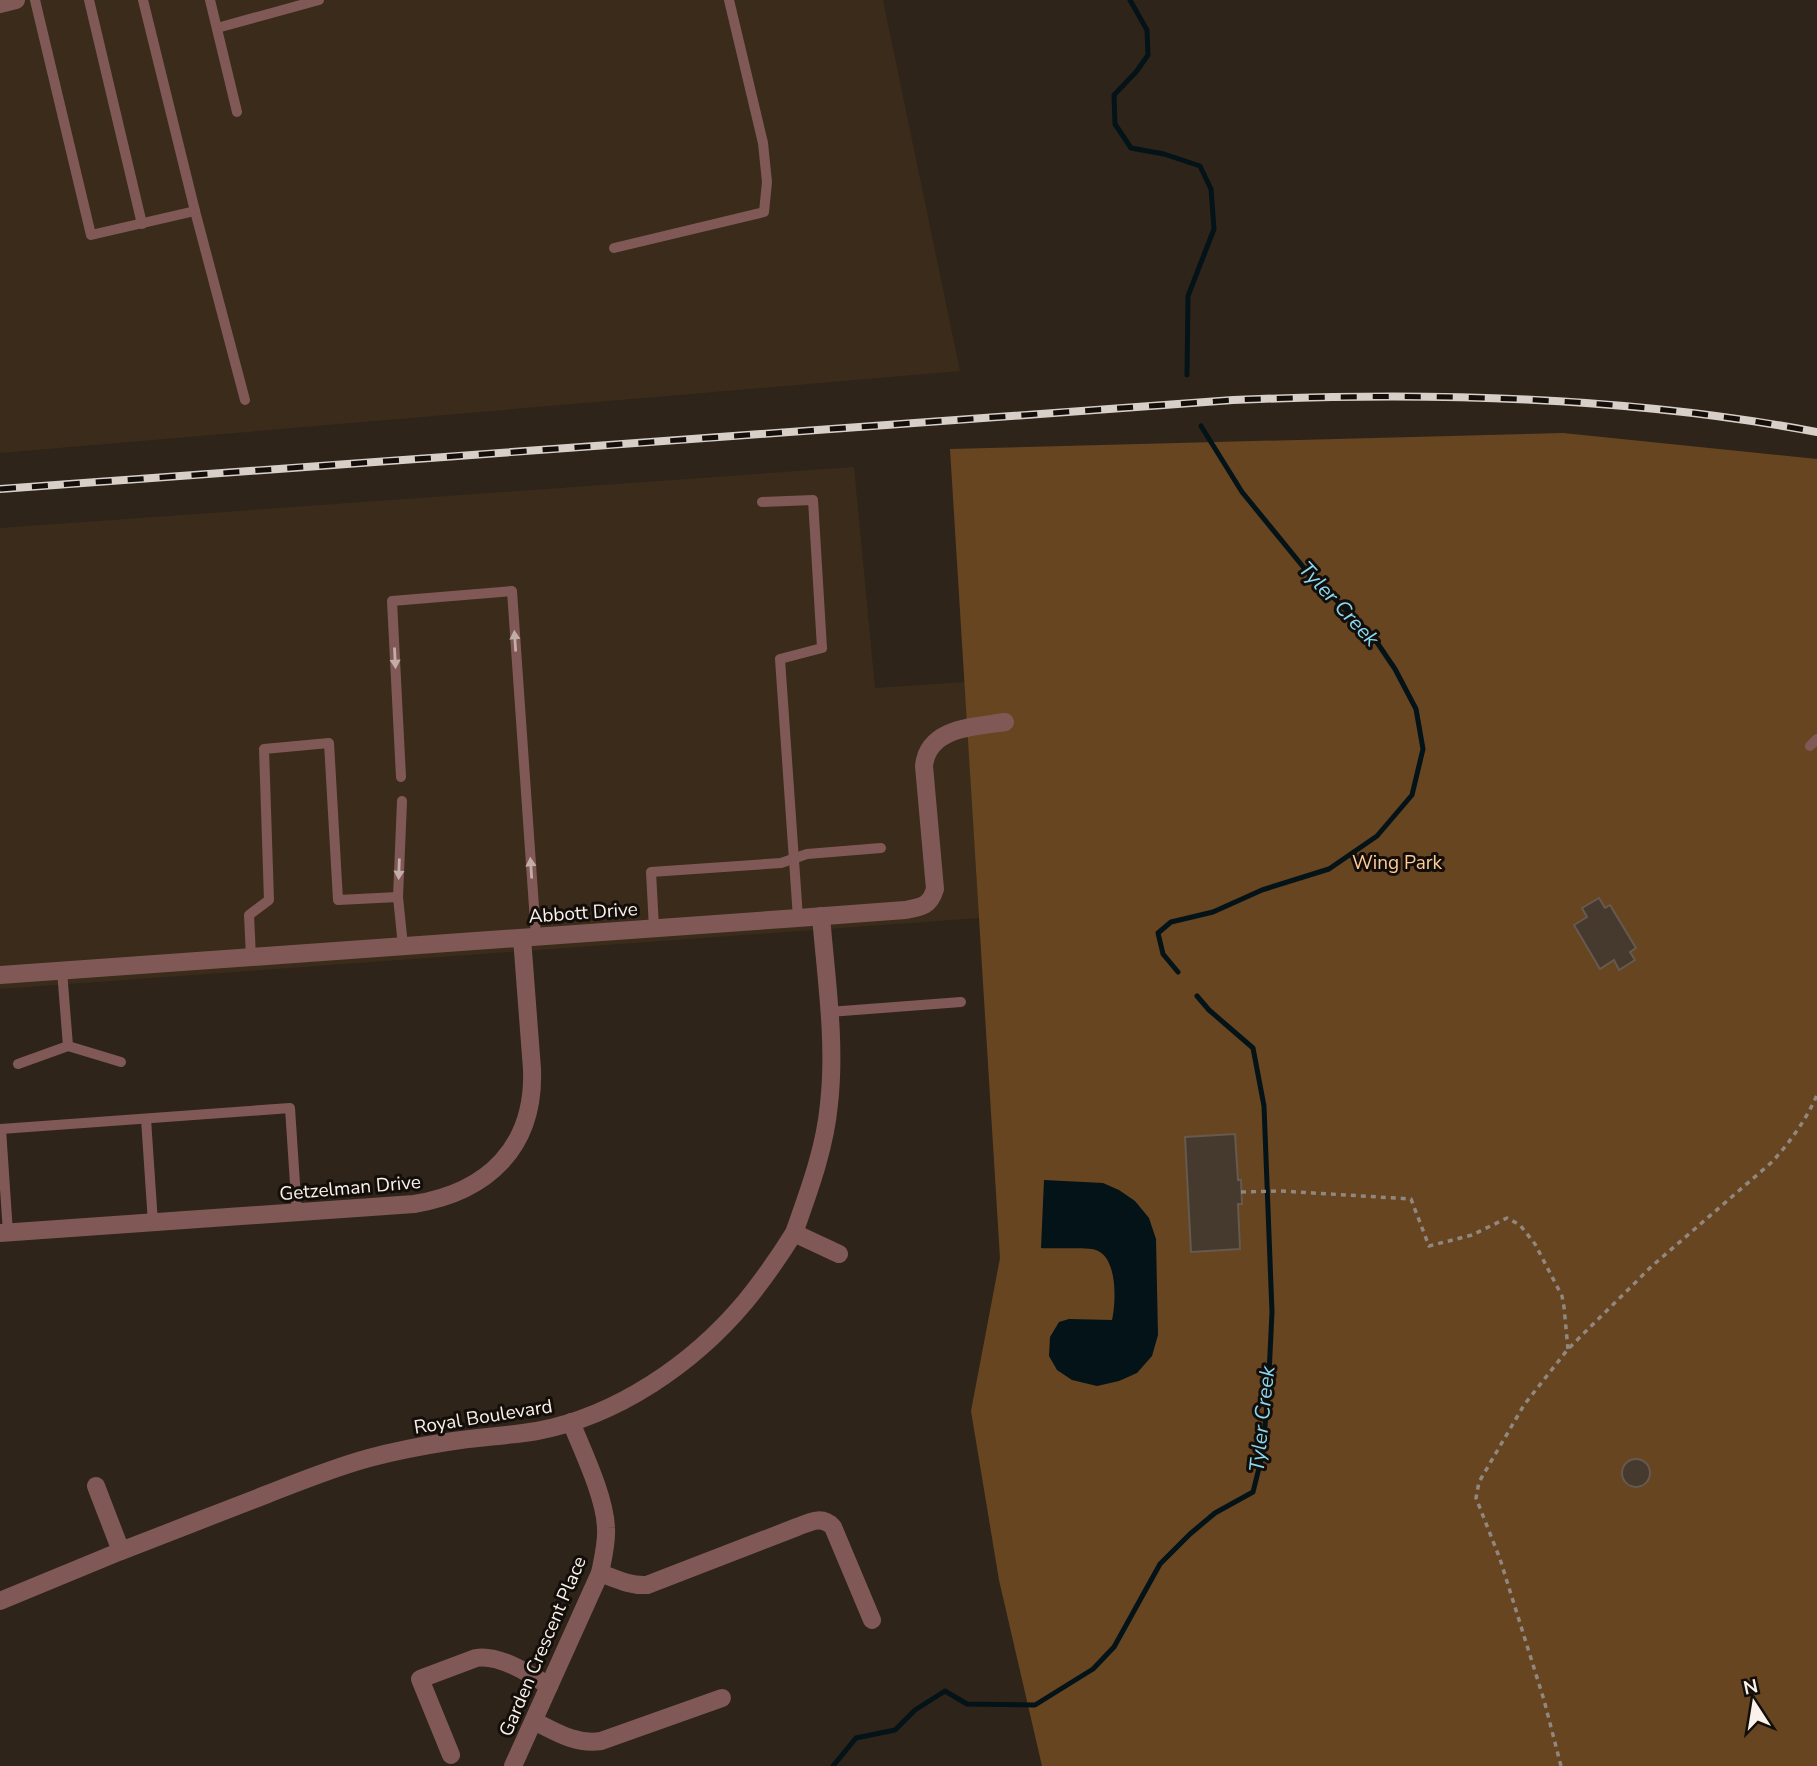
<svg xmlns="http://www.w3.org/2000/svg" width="1817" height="1766" font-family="'Nunito Sans',sans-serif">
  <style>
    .built { fill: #3b2b1b }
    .green { fill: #674520 }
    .water { fill: #041317 }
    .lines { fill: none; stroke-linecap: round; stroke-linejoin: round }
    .stream { stroke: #041317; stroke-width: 5 }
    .building { fill: #463a2f; stroke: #66594d; stroke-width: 2 }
    .path { stroke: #91877e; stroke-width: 3.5; stroke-dasharray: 5 5; stroke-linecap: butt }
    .service { stroke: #805957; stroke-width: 10 }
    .minor { stroke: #805957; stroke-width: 18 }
    .rail-casing { stroke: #d8cfc8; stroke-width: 8 }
    .rail { stroke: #130e0a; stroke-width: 5; stroke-dasharray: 16; stroke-linecap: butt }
    .oneway { fill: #c3ada8 }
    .labels { text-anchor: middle; stroke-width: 6; stroke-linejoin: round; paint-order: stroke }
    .park-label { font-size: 19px; fill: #ffcc98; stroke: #130e0a }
    .street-label { font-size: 19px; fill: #f9f1ea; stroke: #130e0a }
    .water-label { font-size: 21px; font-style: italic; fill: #88d9f4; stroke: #130e0a }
  </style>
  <rect width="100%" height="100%" fill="#2f2419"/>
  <g class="built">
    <polygon points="0,0 883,0 960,371 0,453"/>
    <polygon points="854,467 875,688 965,682 979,918 0,989 0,528"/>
  </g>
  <polygon class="green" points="1563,433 1817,459 1817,1766 1042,1766 999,1580 971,1411 1000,1258 950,449"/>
  <path class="water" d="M 1044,1180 L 1103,1183 L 1119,1190 L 1135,1201 L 1149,1218 L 1156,1239 L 1158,1335 L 1152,1356 L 1137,1373 L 1119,1381 L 1097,1386 L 1072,1380 L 1057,1370 L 1049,1356 L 1050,1337 L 1059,1322 L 1069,1319 L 1112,1320 C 1116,1302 1118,1258 1096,1250 C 1088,1247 1052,1249 1041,1248 Z"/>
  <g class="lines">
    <g class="stream">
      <polyline points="1130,0 1147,30 1148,55 1136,72 1114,95 1115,124 1131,148 1164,154 1200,166 1211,189 1214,229 1188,296 1187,375"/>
      <polyline points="1178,972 1163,954 1158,933 1171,922 1213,912 1262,890 1329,869 1377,836 1412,795 1423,749 1416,709 1395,669 1372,635 1309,574 1242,492 1201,426"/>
      <polyline points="833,1766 856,1738 895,1730 915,1710 945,1691 967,1704 1035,1705 1093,1669 1114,1647 1160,1564 1190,1534 1215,1513 1253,1492 1262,1456 1268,1395 1272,1312 1264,1106 1253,1048 1209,1010 1197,996"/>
    </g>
  </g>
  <g class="building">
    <polygon points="1599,898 1605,908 1610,905 1636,948 1630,952 1635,960 1619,970 1614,960 1600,969 1574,925 1587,917 1582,908"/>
    <polygon points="1235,1134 1238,1180 1241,1180 1242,1204 1238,1204 1240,1249 1191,1252 1185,1137"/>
    <circle cx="1636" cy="1473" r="14"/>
  </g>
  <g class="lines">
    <g class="path">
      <polyline points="1241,1192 1281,1191 1411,1199 1429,1246 1472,1235 1507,1218 1520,1225 1535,1244 1562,1296 1564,1307 1568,1349"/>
      <path d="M 1561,1766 L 1544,1700 L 1500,1559 L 1476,1498 L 1479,1482 L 1524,1405 L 1568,1349 L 1652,1266 L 1772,1162 C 1790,1142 1806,1120 1817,1095"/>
    </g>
    <g class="service">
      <polyline points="35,0 91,235 195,211 143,0"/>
      <polyline points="89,0 142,224"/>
      <polyline points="210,0 237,112"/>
      <polyline points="217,28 319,0"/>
      <polyline points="195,211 245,400"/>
      <polyline points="614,248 764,212 767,182 763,143 729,0"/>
      <polyline points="762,502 813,500 822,648 780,659 798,918"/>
      <polyline points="1810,746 1817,739"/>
      <polyline points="401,777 392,601 512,591 536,936"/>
      <polyline points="402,801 398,897 403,946"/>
      <polyline points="654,928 651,872 781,863 807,854 881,848"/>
      <polyline points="251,957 249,915 269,900 264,749 329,743 338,900 398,897"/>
      <polyline points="829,1012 961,1002"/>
      <polyline points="68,1046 121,1062"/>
      <polyline points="18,1064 68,1046 62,971"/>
      <polyline points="146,1119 153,1223"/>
      <polyline points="8,1233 1,1129 290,1108 297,1214"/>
    </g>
    <g class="minor">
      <polyline points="0,4 16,0"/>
      <path d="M 0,975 L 798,918 L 905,910 C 922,907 930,906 935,889 L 924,766 C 928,727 974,727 1005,722"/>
      <path d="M 0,1233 L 414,1204 C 488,1192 535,1147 532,1069 L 522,938"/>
      <path d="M 794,1233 C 809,1191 825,1148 829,1104 C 836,1042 826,978 821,916"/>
      <path d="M 121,1551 C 167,1533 214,1515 260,1497 C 296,1483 332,1468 369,1458 C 395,1451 421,1446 447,1442 C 477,1437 507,1436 537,1431 C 617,1416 693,1364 745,1302 C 763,1280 779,1257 794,1233 L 839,1254"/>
      <path d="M 600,1573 C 616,1579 630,1586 647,1585 L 797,1527 C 810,1522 822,1515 833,1527 L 872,1620"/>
      <polyline points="0,1601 121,1551 96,1486"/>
      <path d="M 534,1721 C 556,1732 576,1745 601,1741 L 722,1698"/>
      <path d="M 451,1755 L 420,1679 L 476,1658 C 499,1654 530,1674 549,1686"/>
      <path d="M 513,1766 L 600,1573 C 603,1558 607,1543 606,1528 C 605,1497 583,1452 571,1422"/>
    </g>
    <defs>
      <path id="rail" d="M 0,489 L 1233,400 C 1428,392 1625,396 1817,432"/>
    </defs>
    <use href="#rail" class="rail-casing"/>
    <use href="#rail" class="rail"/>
  </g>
  <defs><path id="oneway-solid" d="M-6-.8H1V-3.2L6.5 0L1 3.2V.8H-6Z" transform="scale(1.75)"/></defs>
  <g class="oneway">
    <use href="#oneway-solid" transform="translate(515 641) rotate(-94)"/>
    <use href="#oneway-solid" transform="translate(395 658) rotate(87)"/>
    <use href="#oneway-solid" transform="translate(531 868) rotate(-94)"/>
    <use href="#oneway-solid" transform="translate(399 869) rotate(92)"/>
  </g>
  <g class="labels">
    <g class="park-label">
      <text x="1397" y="869">Wing Park</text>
    </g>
    <g class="street-label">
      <text transform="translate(583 912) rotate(-4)" y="7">Abbott Drive</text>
      <text transform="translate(350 1187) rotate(-5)" y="7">Getzelman Drive</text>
      <text transform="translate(483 1416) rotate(-9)" y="7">Royal Boulevard</text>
      <text transform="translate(542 1646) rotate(-67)" y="7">Garden Crescent Place</text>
    </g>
    <g class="water-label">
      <text transform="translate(1339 604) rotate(47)" y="7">Tyler Creek</text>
      <text transform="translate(1262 1419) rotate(-84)" y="7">Tyler Creek</text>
    </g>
  </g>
  <g transform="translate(1754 1703) rotate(348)" stroke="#130e0a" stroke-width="5" paint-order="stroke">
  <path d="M0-5L12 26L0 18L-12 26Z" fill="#f9f1ea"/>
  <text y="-10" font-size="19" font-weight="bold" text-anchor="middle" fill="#f9f1ea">N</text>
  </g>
</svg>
